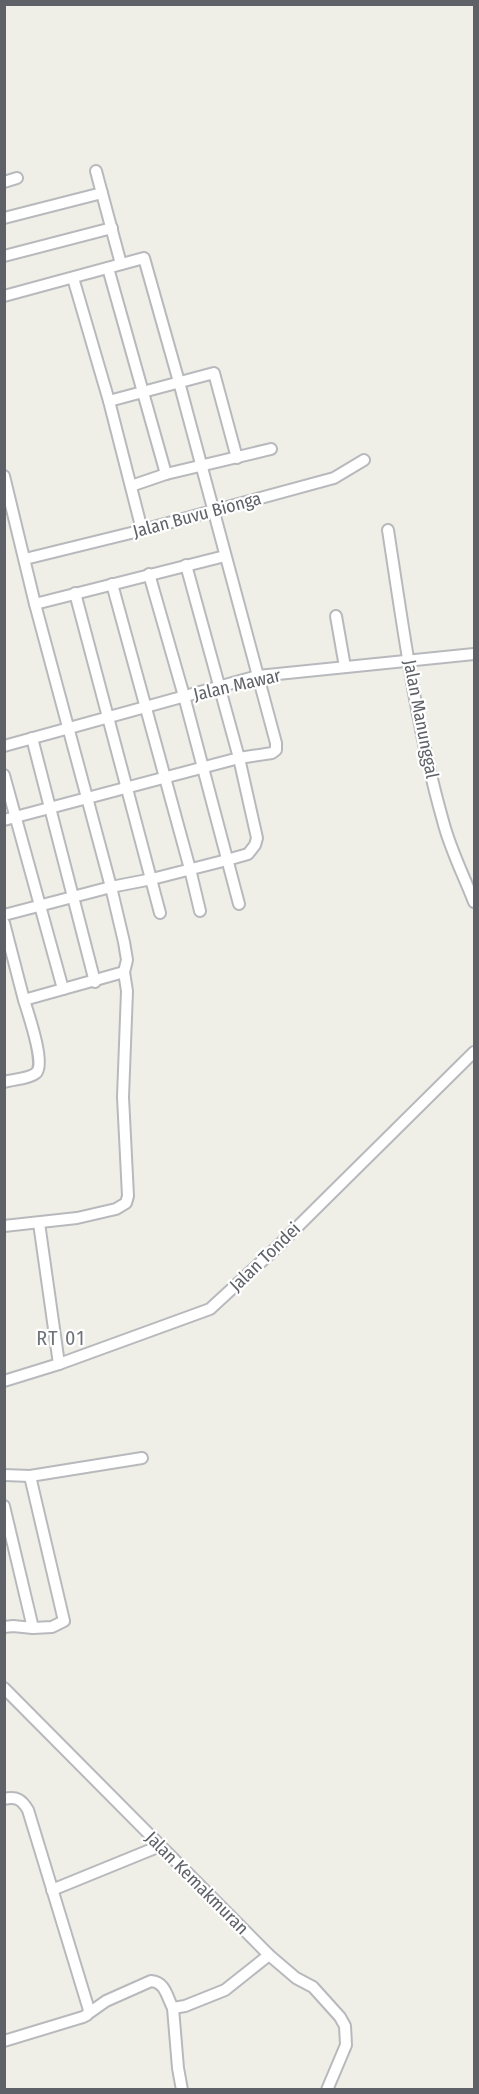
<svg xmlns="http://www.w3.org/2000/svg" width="479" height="2094" font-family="'Fira Sans Condensed',sans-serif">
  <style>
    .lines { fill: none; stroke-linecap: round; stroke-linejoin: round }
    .minor-casing { stroke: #b7b9bd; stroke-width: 14 }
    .minor { stroke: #fff; stroke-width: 10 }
    .labels { text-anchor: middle; stroke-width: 4.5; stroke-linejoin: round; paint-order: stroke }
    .street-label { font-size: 18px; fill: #5e6167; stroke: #fff }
    .neighbourhood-label { font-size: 20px; letter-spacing: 1.5px; fill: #6f7379; stroke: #fff }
  </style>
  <rect width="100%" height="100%" fill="#f0efe7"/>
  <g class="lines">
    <defs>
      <g id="minor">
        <polyline points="96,171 121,264"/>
        <polyline points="4,182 17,178"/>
        <polyline points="4,218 102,193"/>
        <polyline points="4,256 112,228"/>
        <polyline points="108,268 166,474"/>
        <polyline points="73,278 109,401 142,530"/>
        <polyline points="4,296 144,258 179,382 276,743 276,750 272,753 239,758 257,838 255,845 248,854 227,860 152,879 111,887 4,915"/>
        <polyline points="109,401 214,373 237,458"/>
        <polyline points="4,476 35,604 111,887 124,942 127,960 124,972 127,991 123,1097 128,1196 126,1203 116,1209 77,1218 4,1226"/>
        <polyline points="131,486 166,474 271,449"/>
        <path d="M 388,530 C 403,627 416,726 443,821 C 450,849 464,876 474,902"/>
        <polyline points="25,559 135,532 334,478 364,460"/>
        <polyline points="149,574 184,696 239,904"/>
        <polyline points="112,584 190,869 200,911"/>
        <polyline points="75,593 160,913"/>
        <polyline points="35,604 225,556"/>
        <polyline points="336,616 345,667"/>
        <polyline points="32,738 95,982"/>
        <polyline points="4,746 258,676 474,654"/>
        <polyline points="4,775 63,989"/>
        <polyline points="4,820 239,758 186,565"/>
        <polyline points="4,923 24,1000 124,972"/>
        <path d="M 4,1082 C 14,1079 29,1079 36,1073 C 46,1065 28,1013 24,1000"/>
        <polyline points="39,1223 59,1364"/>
        <polyline points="4,1381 59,1364 210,1309 274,1250 474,1052"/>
        <polyline points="4,1475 30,1476 142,1458"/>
        <polyline points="30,1476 64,1621 52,1627 33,1628"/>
        <polyline points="4,1506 33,1628 13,1626 4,1627"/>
        <polyline points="4,1688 269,1955 296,1978 313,1987 340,2017 345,2026 346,2045 327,2090"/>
        <path d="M 4,1799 C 17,1796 22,1800 28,1810 L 89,2010 L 87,2015 L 83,2017 L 4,2041"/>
        <polyline points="52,1890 160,1846"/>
        <polyline points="173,2008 178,2068 182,2090"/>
        <path d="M 89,2013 L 106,2001 L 151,1981 C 166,1982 167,1998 173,2008 L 185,2006 L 225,1990 L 269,1955"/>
      </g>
    </defs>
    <use href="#minor" class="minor-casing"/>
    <use href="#minor" class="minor"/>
  </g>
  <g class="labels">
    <g class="street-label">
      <text transform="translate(197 515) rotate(-15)" y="6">Jalan Buvu Bionga</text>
      <text transform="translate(237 685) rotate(-13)" y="6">Jalan Mawar</text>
      <text transform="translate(421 719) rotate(79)" y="6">Jalan Manunggal</text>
      <text transform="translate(265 1257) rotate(-44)" y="6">Jalan Tondei</text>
      <text transform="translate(197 1883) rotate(45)" y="6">Jalan Kemakmuran</text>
    </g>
    <g class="neighbourhood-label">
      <text x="61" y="1345">RT 01</text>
    </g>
  </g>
  <rect width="479" height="2094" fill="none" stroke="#5e6167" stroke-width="12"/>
</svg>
